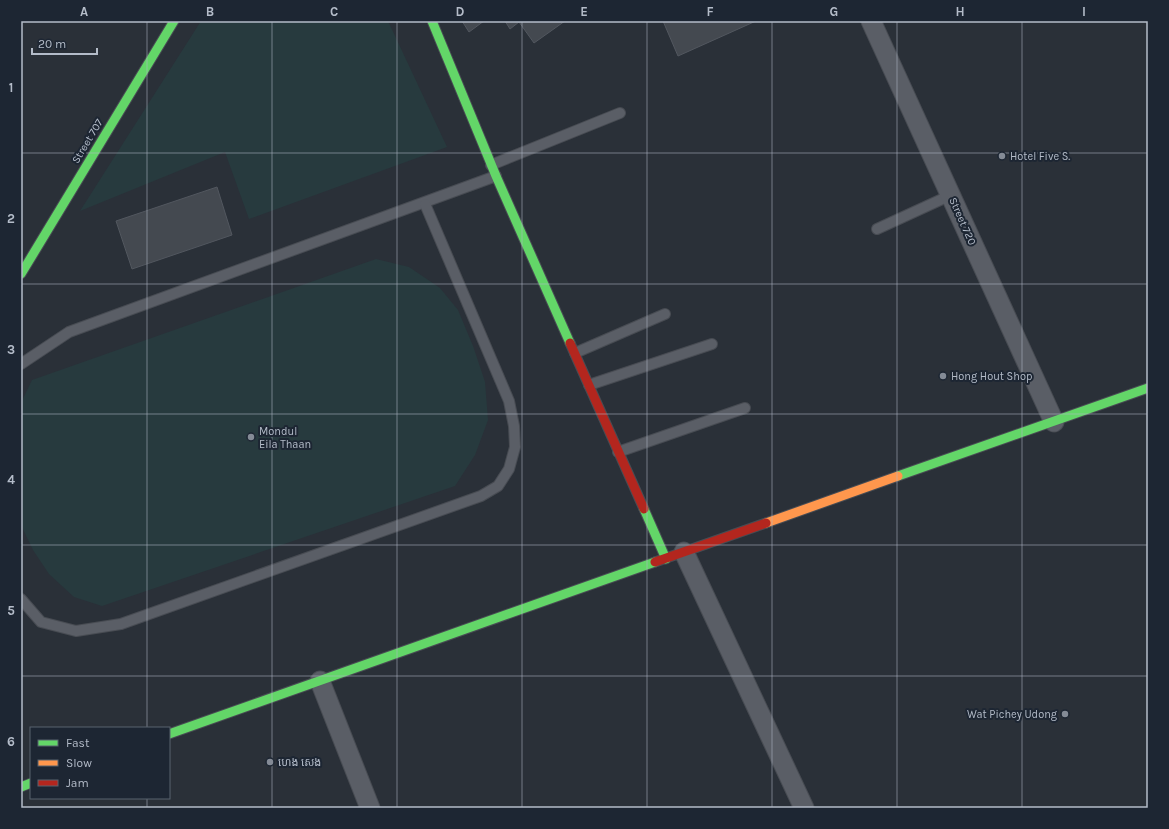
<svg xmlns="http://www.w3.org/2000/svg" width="1169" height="829" font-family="Karla,'Noto Sans Khmer',sans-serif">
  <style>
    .green { fill: #273a3e }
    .building { fill: #444950; stroke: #52575f }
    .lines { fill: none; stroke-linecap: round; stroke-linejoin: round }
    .lane-casing { stroke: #484c53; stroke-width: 12 }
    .street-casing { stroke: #484c53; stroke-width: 21 }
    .fast-casing { stroke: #484c53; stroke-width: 11 }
    .slow-casing { stroke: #484c53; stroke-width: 11 }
    .jam-casing { stroke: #484c53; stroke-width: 11 }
    .lane { stroke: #5a5e66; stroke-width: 10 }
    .street { stroke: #5a5e66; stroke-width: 19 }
    .fast { stroke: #63d668; stroke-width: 9 }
    .slow { stroke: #ff974d; stroke-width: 9 }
    .jam { stroke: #b3261e; stroke-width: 9 }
    .grid { fill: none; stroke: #b4bcc9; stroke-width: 1; stroke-opacity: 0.55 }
    .poi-dot { fill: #848b96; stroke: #1d2633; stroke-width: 1.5 }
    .labels { text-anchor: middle; stroke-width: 4; stroke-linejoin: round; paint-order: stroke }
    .street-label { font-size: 11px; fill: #b4bcc9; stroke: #1d2633 }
    .poi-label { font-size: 11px; fill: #b4bcc9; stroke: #1d2633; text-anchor: start }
    .neatline { fill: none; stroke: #b4bcc9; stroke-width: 1.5 }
    .grid-label { font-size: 13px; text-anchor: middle; font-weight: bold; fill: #b4bcc9 }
  </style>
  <rect width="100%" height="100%" fill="#2a3038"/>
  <g class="green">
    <polygon points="201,21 388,21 447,147 249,219 225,152 80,211"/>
    <polygon points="376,259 409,267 440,288 458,310 473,346 485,382 488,420 475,455 455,486 102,606 74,597 49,574 33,550 21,525 21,403 32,380"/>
  </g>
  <g class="building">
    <polygon points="462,21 484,21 469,32"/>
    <polygon points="505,21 565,21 534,43 519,22 510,29"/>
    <polygon points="663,21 756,21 678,56"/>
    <polygon points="217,187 232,235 132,269 116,221"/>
  </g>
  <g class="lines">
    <defs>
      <g id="lane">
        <polyline points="491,165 620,113"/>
        <polyline points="877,229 951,195"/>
        <polyline points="575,353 665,314"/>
        <polyline points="21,364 69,332 496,176"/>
        <polyline points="589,385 712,344"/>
        <polyline points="618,452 745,408"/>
        <polyline points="21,599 41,622 76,631 121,624 481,496 498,486 509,469 515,447 514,426 509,401 425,204"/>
      </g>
      <g id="street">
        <polyline points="871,21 1054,422"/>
        <polyline points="684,552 804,808"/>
        <polyline points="320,681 370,808"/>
      </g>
      <g id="fast">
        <polyline points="432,21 496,176 570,343"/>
        <polyline points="21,274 174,21"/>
        <polyline points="898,476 1148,388"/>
        <polyline points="644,509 666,559"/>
        <polyline points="169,734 655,562"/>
        <polyline points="21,787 31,783"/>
      </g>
      <polyline id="slow" points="766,523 898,476"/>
      <g id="jam">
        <polyline points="570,343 644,509"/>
        <polyline points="655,562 766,523"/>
      </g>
    </defs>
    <use href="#lane" class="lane-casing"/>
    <use href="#street" class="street-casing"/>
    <use href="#fast" class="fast-casing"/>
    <use href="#slow" class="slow-casing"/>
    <use href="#jam" class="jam-casing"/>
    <use href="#lane" class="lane"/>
    <use href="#street" class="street"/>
    <use href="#fast" class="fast"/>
    <use href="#slow" class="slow"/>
    <use href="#jam" class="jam"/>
  </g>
  <path class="grid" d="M 147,21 L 147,728M 272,21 L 272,808M 397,21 L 397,808M 522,21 L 522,808M 647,21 L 647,808M 772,21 L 772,808M 897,21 L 897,808M 1022,21 L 1022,808M 21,153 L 1148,153M 21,284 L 1148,284M 21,414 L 1148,414M 21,545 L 1148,545M 21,676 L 1148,676M 147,798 L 147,808"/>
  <g class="poi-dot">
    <circle cx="1002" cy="156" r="4"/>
    <circle cx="943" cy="376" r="4"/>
    <circle cx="251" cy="437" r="4"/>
    <circle cx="1065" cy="714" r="4"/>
    <circle cx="270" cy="762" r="4"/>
  </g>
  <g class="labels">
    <g class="street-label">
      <text transform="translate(87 141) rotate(-59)" y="4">Street 707</text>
      <text transform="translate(963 221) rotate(66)" y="4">Street 720</text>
    </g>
    <g class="poi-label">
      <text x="1010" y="160">Hotel Five S.</text>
      <text x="951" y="380">Hong Hout Shop</text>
      <text x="259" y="435">Mondul<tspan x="259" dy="13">Eila Thaan</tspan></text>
      <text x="1057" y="718" text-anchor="end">Wat Pichey Udong</text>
      <text x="278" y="766">ហេង សេង</text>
    </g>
  </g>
  <rect width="1169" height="829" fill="none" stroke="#1d2633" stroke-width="44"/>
  <rect x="30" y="727" width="140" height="72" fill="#1d2633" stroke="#59626f"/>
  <rect x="38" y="740" width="20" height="6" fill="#63d668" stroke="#59626f"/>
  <text x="66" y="747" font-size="12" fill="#b4bcc9">Fast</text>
  <rect x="38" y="760" width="20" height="6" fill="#ff974d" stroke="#59626f"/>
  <text x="66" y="767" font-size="12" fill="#b4bcc9">Slow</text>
  <rect x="38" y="780" width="20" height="6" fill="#b3261e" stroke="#59626f"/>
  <text x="66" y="787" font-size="12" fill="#b4bcc9">Jam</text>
  <path d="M32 48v6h65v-6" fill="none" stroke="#b4bcc9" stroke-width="2"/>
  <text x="38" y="48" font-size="12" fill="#b4bcc9" stroke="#1d2633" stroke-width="3" paint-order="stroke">20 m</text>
  <rect x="22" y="22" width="1125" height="785" class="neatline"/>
  <g class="grid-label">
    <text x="84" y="16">A</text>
    <text x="210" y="16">B</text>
    <text x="334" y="16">C</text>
    <text x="460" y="16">D</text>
    <text x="584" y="16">E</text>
    <text x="710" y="16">F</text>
    <text x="834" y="16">G</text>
    <text x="960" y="16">H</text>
    <text x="1084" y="16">I</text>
    <text x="11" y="92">1</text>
    <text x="11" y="223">2</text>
    <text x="11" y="354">3</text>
    <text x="11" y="484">4</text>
    <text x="11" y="615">5</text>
    <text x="11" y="746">6</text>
  </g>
</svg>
